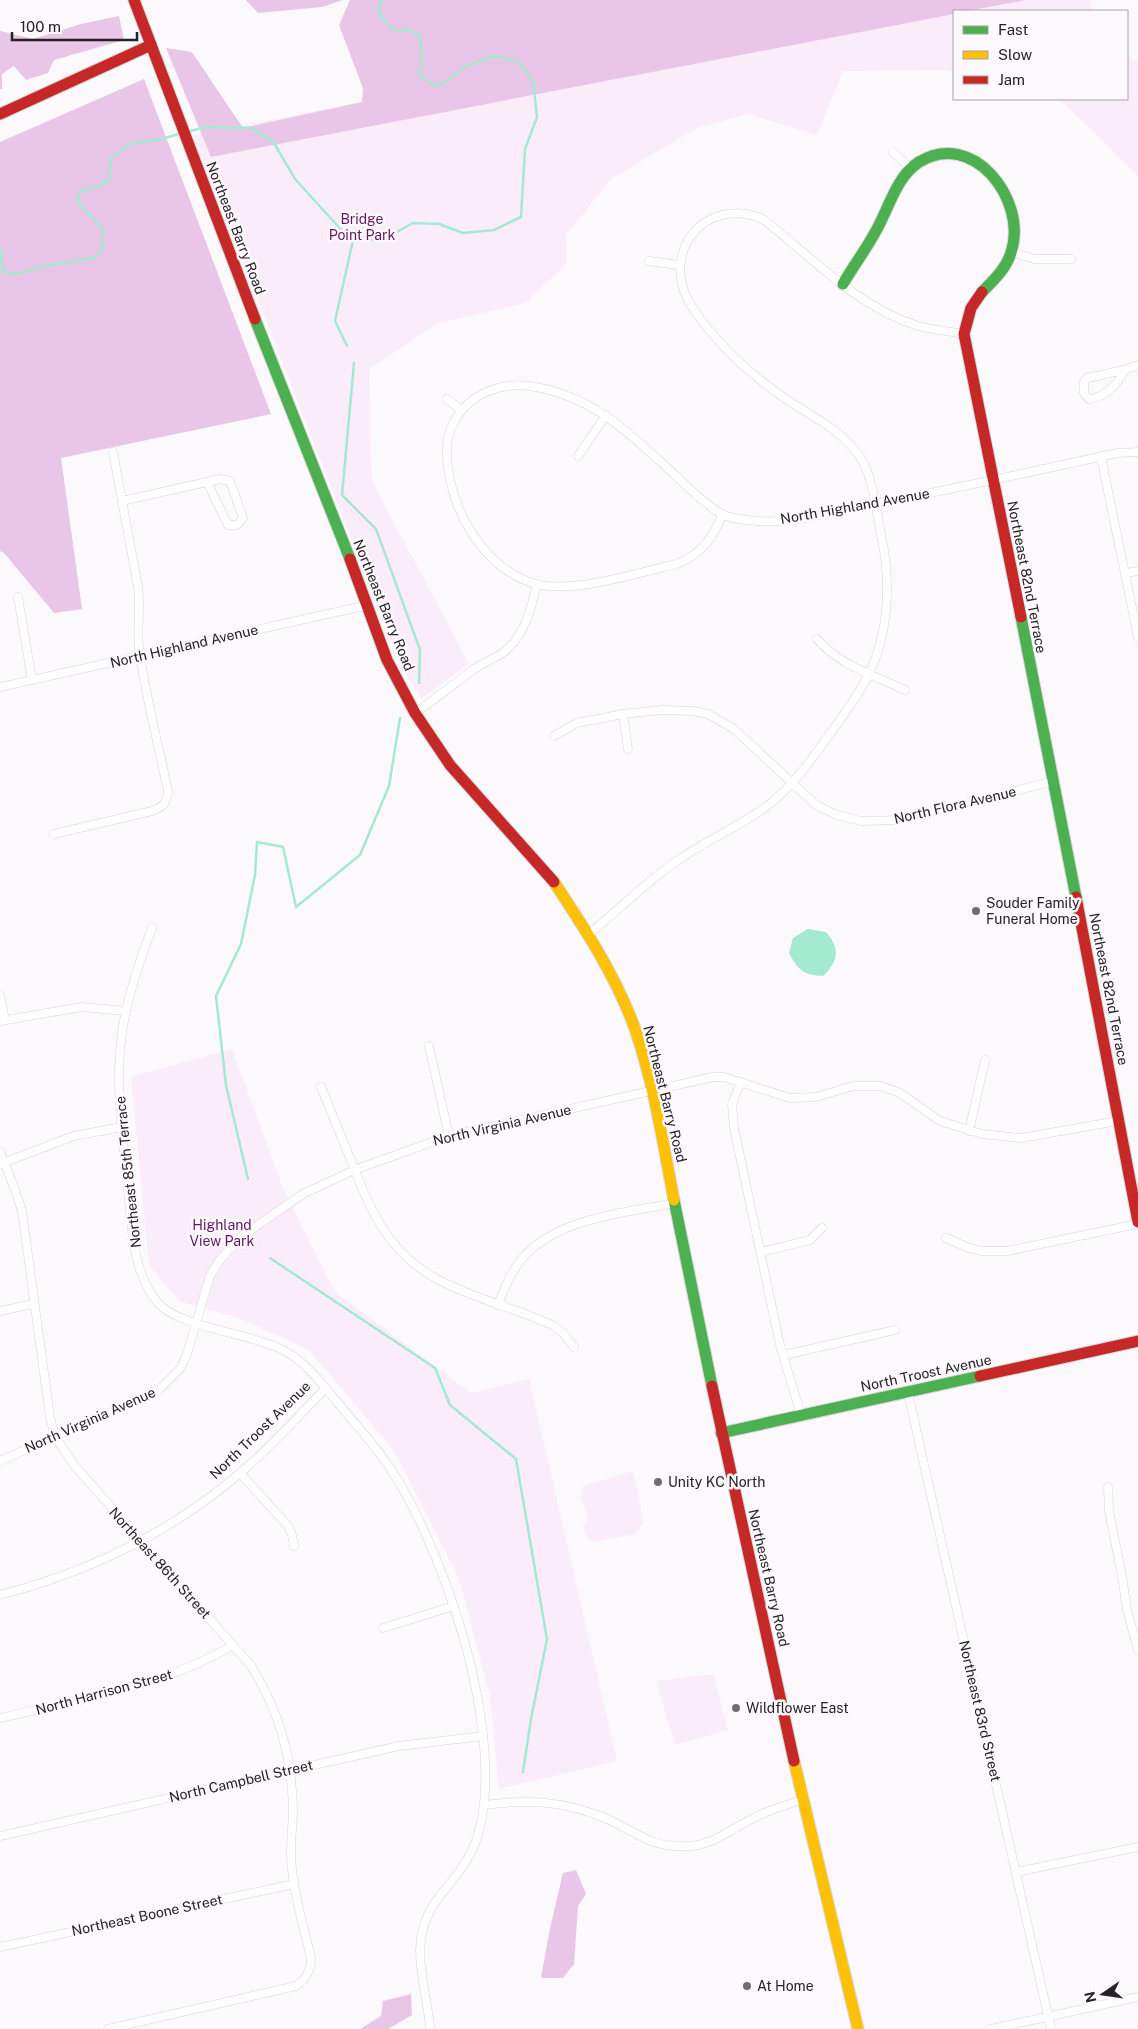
<svg xmlns="http://www.w3.org/2000/svg" width="1138" height="2029" font-family="'Public Sans',sans-serif">
  <style>
    .green { fill: #fbecf9 }
    .forest { fill: #e9c5e7 }
    .water { fill: #a4ead0 }
    .lines { fill: none; stroke-linecap: round; stroke-linejoin: round }
    .stream { stroke: #a4ead0; stroke-width: 2.5 }
    .street-casing { stroke: #d8d6d7; stroke-width: 9 }
    .fast-casing { stroke: #d8d6d7; stroke-width: 13 }
    .slow-casing { stroke: #d8d6d7; stroke-width: 13 }
    .jam-casing { stroke: #d8d6d7; stroke-width: 13 }
    .street { stroke: #fefefe; stroke-width: 8 }
    .fast { stroke: #4caf50; stroke-width: 11 }
    .slow { stroke: #ffc107; stroke-width: 11 }
    .jam { stroke: #c62828; stroke-width: 11 }
    .poi-dot { fill: #6f6d6f; stroke: #fcf8fc; stroke-width: 2 }
    .labels { text-anchor: middle; stroke-width: 5; stroke-linejoin: round; paint-order: stroke }
    .park-label { font-size: 14px; fill: #621761; stroke: #fcf8fc }
    .street-label { font-size: 14px; fill: #242224; stroke: #fcf8fc }
    .poi-label { font-size: 14px; fill: #242224; stroke: #fcf8fc; text-anchor: start }
  </style>
  <rect width="100%" height="100%" fill="#fbf9fb"/>
  <g class="green">
    <polygon points="352,0 1090,0 1093,11 954,11 954,72 942,70 843,71 817,135 748,114 697,128 611,179 566,235 567,263 525,303 437,324 369,369 372,481 469,664 421,699 399,662 194,135 383,98"/>
    <polygon points="1127,55 1138,63 1138,176 1060,99 1127,99"/>
    <polygon points="232,1049 283,1188 335,1292 471,1393 529,1379 617,1761 499,1789 490,1696 459,1578 397,1456 387,1442 309,1350 239,1318 179,1301 149,1265 131,1077"/>
    <polygon points="633,1471 644,1523 635,1534 592,1542 586,1536 583,1527 588,1517 580,1496 583,1486"/>
    <polygon points="713,1674 728,1730 675,1745 656,1681"/>
  </g>
  <g class="forest">
    <polygon points="246,0 343,0 322,7 258,13"/>
    <polygon points="350,0 1026,0 967,11 954,11 954,14 211,157 166,48 192,52 243,128 362,102 363,88 339,25"/>
    <polygon points="119,16 124,40 54,60 48,73 26,80 14,66 2,74 2,89 0,89 0,31 33,39 81,24"/>
    <polygon points="144,79 271,414 61,458 82,609 54,613 4,553 0,551 0,142"/>
    <polygon points="576,1870 586,1894 578,1906 574,1964 563,1978 541,1978 550,1928 563,1873"/>
    <polygon points="411,1994 412,2015 388,2029 360,2029 381,2016 383,2001"/>
  </g>
  <path class="water" d="M 808,929 L 826,932 C 840,948 839,961 823,976 C 803,975 798,970 789,953 L 793,938 Z"/>
  <g class="lines">
    <g class="stream">
      <polyline points="187,132 205,127 252,128 274,143 295,179 345,234 380,241 413,223 439,224 463,233 494,230 521,217 525,149 537,117 533,80 518,61 493,56 465,67 445,82 435,86 419,75 422,65 420,36 410,30 393,30 378,12 382,0"/>
      <polyline points="0,248 3,272 17,274 44,266 94,258 103,247 103,229 78,203 80,191 100,186 109,179 111,158 129,144 162,139 182,133"/>
      <polyline points="347,346 335,321 354,236"/>
      <polyline points="354,363 342,495 376,529 420,650 419,683"/>
      <polyline points="248,1179 226,1085 216,996 241,944 255,875 257,842 283,847 296,907 360,855 389,786 400,718"/>
      <polyline points="270,1258 435,1368 450,1405 516,1459 547,1639 531,1719 523,1772"/>
    </g>
    <defs>
      <g id="street">
        <polyline points="893,152 911,169"/>
        <polyline points="1012,252 1034,259 1071,259"/>
        <polyline points="649,261 679,265"/>
        <path d="M 1124,370 C 1119,384 1104,398 1089,399 L 1084,393 L 1084,382 L 1087,378 L 1124,370 L 1138,365"/>
        <polyline points="447,399 461,410"/>
        <polyline points="578,456 606,415"/>
        <polyline points="1101,457 1138,637"/>
        <polyline points="122,501 207,482 220,479 230,481 243,518 237,525 228,525 207,482"/>
        <path d="M 722,515 C 713,538 702,553 679,563 C 643,572 572,594 536,584 C 483,569 448,507 447,454 C 446,432 456,412 474,399 C 493,386 514,383 536,387 C 596,398 631,435 675,475 C 689,488 703,503 720,513 C 730,519 745,520 757,521 C 790,524 826,513 858,507 C 945,491 1031,472 1117,453 L 1138,452"/>
        <polyline points="1126,573 1138,571"/>
        <polyline points="18,597 32,680"/>
        <path d="M 817,639 C 839,665 875,676 905,690"/>
        <polyline points="0,687 368,605"/>
        <path d="M 415,713 C 435,699 454,684 474,669 C 483,663 494,659 504,652 C 525,635 531,609 537,584"/>
        <polyline points="623,714 628,749"/>
        <polyline points="554,736 577,723 623,714 662,710 694,711 708,714 734,729 816,805 837,815 861,821 899,820 1054,781"/>
        <path d="M 54,834 L 152,811 C 163,807 166,804 168,792 C 159,747 147,701 140,656 C 136,632 141,610 138,587 L 113,452"/>
        <path d="M 152,928 C 139,962 127,997 122,1033 C 115,1082 122,1131 127,1180 C 132,1220 130,1270 158,1303 C 178,1327 251,1333 283,1350 C 305,1361 322,1384 338,1403 C 355,1424 375,1445 390,1468 C 418,1510 438,1560 454,1607 C 476,1672 500,1782 474,1846 C 465,1868 447,1885 434,1904 C 407,1946 427,1985 430,2029"/>
        <path d="M 589,934 C 621,908 651,877 686,855 C 714,836 745,824 771,803 C 794,784 812,759 829,735 C 841,719 853,703 863,685 C 889,640 892,584 881,535 C 876,510 873,474 858,454 C 839,428 809,415 783,397 C 750,374 717,343 694,310 C 656,256 703,194 763,219 C 810,256 857,306 915,325 C 931,330 948,331 964,334"/>
        <polyline points="0,995 5,1020"/>
        <polyline points="0,1021 82,1007 126,1011"/>
        <polyline points="429,1046 449,1136"/>
        <polyline points="741,1082 732,1104 734,1128 780,1345 801,1415"/>
        <path d="M 321,1087 C 331,1111 340,1134 350,1158 C 369,1208 387,1252 437,1279 C 474,1299 516,1308 554,1326 L 563,1333 L 574,1347"/>
        <polyline points="969,1131 985,1060"/>
        <path d="M 0,1152 L 14,1187 L 22,1211 L 50,1417 L 55,1436 L 74,1465 L 252,1667 C 280,1714 291,1754 293,1808 C 293,1828 289,1848 292,1869 C 295,1899 304,1929 311,1958 C 311,1971 306,1979 296,1986 L 108,2029"/>
        <polyline points="0,1164 74,1136 122,1127"/>
        <polyline points="946,1238 969,1248 982,1251 1007,1251 1138,1224"/>
        <polyline points="761,1252 810,1240 822,1228"/>
        <path d="M 498,1305 C 504,1289 510,1274 521,1260 C 555,1218 624,1213 675,1203"/>
        <polyline points="0,1311 33,1304"/>
        <polyline points="784,1355 895,1330"/>
        <polyline points="908,1393 1051,2029"/>
        <polyline points="0,1461 159,1390 181,1368 187,1354 210,1276 219,1261 241,1237 303,1194 354,1170 449,1136 713,1077 724,1077 790,1098 816,1097 853,1086 881,1086 900,1093 940,1121 982,1134 1021,1138 1118,1121"/>
        <polyline points="240,1473 288,1526 292,1535 294,1546"/>
        <polyline points="1108,1487 1109,1511 1122,1576 1127,1610 1138,1650"/>
        <path d="M 0,1595 C 88,1572 170,1533 239,1474 C 270,1448 297,1417 326,1388"/>
        <polyline points="383,1628 454,1606"/>
        <path d="M 0,1718 C 79,1700 162,1687 233,1645"/>
        <path d="M 485,1805 C 529,1799 564,1801 605,1818 C 637,1832 650,1848 687,1846 C 710,1846 727,1832 746,1822 C 764,1812 784,1805 803,1800"/>
        <polyline points="0,1836 399,1746 483,1736"/>
        <polyline points="1016,1872 1138,1847"/>
        <polyline points="0,1947 294,1884"/>
        <polyline points="991,2029 1138,1997"/>
      </g>
      <g id="fast">
        <path d="M 843,284 C 854,265 867,248 877,229 C 889,207 897,176 919,162 C 973,129 1026,199 1012,249 C 1008,267 994,280 982,292"/>
        <polyline points="255,319 350,559"/>
        <polyline points="1021,617 1076,897"/>
        <polyline points="674,1200 712,1386"/>
        <polyline points="721,1433 980,1376"/>
      </g>
      <g id="slow">
        <path d="M 554,882 C 585,929 616,976 635,1029 C 654,1084 663,1143 674,1200"/>
        <polyline points="794,1761 858,2029"/>
      </g>
      <g id="jam">
        <polyline points="134,0 255,319"/>
        <polyline points="0,114 151,45"/>
        <polyline points="982,292 971,308 964,334 1021,617"/>
        <polyline points="350,559 387,660 415,713 450,765 554,882"/>
        <polyline points="1076,897 1138,1222"/>
        <polyline points="980,1376 1138,1341"/>
        <polyline points="712,1386 794,1761"/>
      </g>
    </defs>
    <use href="#street" class="street-casing"/>
    <use href="#fast" class="fast-casing"/>
    <use href="#slow" class="slow-casing"/>
    <use href="#jam" class="jam-casing"/>
    <use href="#street" class="street"/>
    <use href="#fast" class="fast"/>
    <use href="#slow" class="slow"/>
    <use href="#jam" class="jam"/>
  </g>
  <g class="poi-dot">
    <circle cx="976" cy="911" r="5"/>
    <circle cx="658" cy="1482" r="5"/>
    <circle cx="736" cy="1708" r="5"/>
    <circle cx="747" cy="1986" r="5"/>
  </g>
  <g class="labels">
    <g class="park-label">
      <text x="362" y="224">Bridge<tspan x="362" dy="16">Point Park</tspan></text>
      <text x="222" y="1230">Highland<tspan x="222" dy="16">View Park</tspan></text>
    </g>
    <g class="street-label">
      <text transform="translate(236 228) rotate(69)" y="5">Northeast Barry Road</text>
      <text transform="translate(855 506) rotate(-10)" y="5">North Highland Avenue</text>
      <text transform="translate(1027 577) rotate(79)" y="5">Northeast 82nd Terrace</text>
      <text transform="translate(384 605) rotate(68)" y="5">Northeast Barry Road</text>
      <text transform="translate(184 646) rotate(-13)" y="5">North Highland Avenue</text>
      <text transform="translate(955 805) rotate(-13)" y="5">North Flora Avenue</text>
      <text transform="translate(1109 989) rotate(79)" y="5">Northeast 82nd Terrace</text>
      <text transform="translate(665 1094) rotate(76)" y="5">Northeast Barry Road</text>
      <text transform="translate(502 1125) rotate(-13)" y="5">North Virginia Avenue</text>
      <text transform="translate(128 1172) rotate(-96)" y="5">Northeast 85th Terrace</text>
      <text transform="translate(926 1373) rotate(-12)" y="5">North Troost Avenue</text>
      <text transform="translate(90 1420) rotate(-24)" y="5">North Virginia Avenue</text>
      <text transform="translate(260 1430) rotate(-44)" y="5">North Troost Avenue</text>
      <text transform="translate(160 1563) rotate(48)" y="5">Northeast 86th Street</text>
      <text transform="translate(769 1578) rotate(77)" y="5">Northeast Barry Road</text>
      <text transform="translate(104 1692) rotate(-15)" y="5">North Harrison Street</text>
      <text transform="translate(980 1711) rotate(77)" y="5">Northeast 83rd Street</text>
      <text transform="translate(241 1781) rotate(-13)" y="5">North Campbell Street</text>
      <text transform="translate(147 1915) rotate(-12)" y="5">Northeast Boone Street</text>
    </g>
    <g class="poi-label">
      <text x="986" y="908">Souder Family<tspan x="986" dy="16">Funeral Home</tspan></text>
      <text x="668" y="1487">Unity KC North</text>
      <text x="746" y="1713">Wildflower East</text>
      <text x="757" y="1991">At Home</text>
    </g>
  </g>
  <rect x="953" y="10" width="175" height="90" fill="#fcf8fc" stroke="#a6a2a6"/>
  <rect x="963" y="26" width="25" height="8" fill="#4caf50" stroke="#a6a2a6"/>
  <text x="998" y="35" font-size="15" fill="#242224">Fast</text>
  <rect x="963" y="51" width="25" height="8" fill="#ffc107" stroke="#a6a2a6"/>
  <text x="998" y="60" font-size="15" fill="#242224">Slow</text>
  <rect x="963" y="76" width="25" height="8" fill="#c62828" stroke="#a6a2a6"/>
  <text x="998" y="85" font-size="15" fill="#242224">Jam</text>
  <g transform="translate(1103 1994) rotate(257)" stroke="#fcf8fc" stroke-width="4" paint-order="stroke">
  <path d="M0-4L9 19L0 12L-9 19Z" fill="#242224"/>
  <text y="-8" font-size="14" font-weight="bold" text-anchor="middle" fill="#242224">N</text>
  </g>
  <path d="M12 32v8h125v-8" fill="none" stroke="#242224" stroke-width="2.5"/>
  <text x="20" y="32" font-size="15" fill="#242224" stroke="#fcf8fc" stroke-width="4" paint-order="stroke">100 m</text>
</svg>
